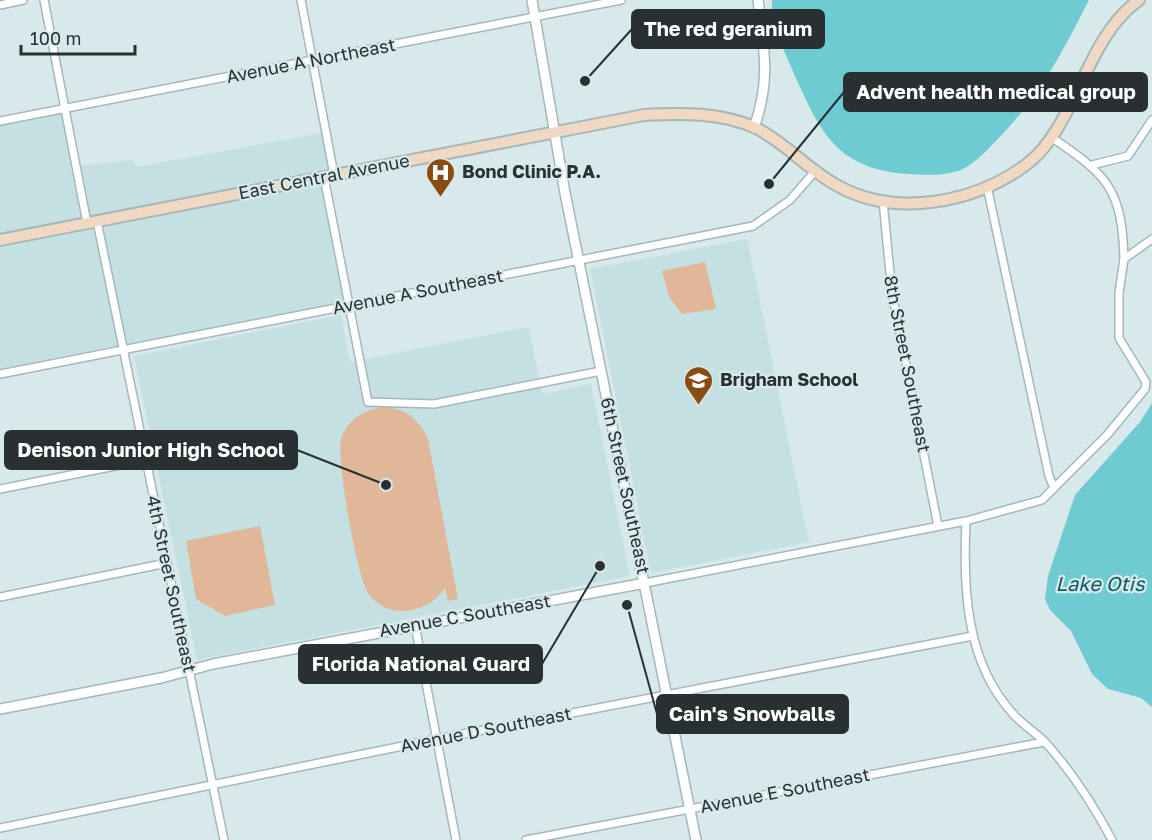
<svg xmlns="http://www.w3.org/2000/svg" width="1152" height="840" font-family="'Golos Text',sans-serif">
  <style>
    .built { fill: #c4e0e2 }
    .green { fill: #e0b799 }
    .water { fill: #6fcbd2 }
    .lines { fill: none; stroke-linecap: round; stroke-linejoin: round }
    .minor-casing { stroke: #a5b7b8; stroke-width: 10 }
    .tertiary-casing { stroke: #a5b7b8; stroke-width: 12 }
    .secondary-casing { stroke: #a5b7b8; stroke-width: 14 }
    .minor { stroke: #fff; stroke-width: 7 }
    .tertiary { stroke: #fff; stroke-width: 9 }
    .secondary { stroke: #f1d8c2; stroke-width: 10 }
    .labels { text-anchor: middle; stroke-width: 4.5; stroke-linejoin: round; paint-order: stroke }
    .street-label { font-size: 18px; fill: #293031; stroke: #d7e9eb }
    .poi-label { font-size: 18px; font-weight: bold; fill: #293031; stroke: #d7e9eb; text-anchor: start }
    .water-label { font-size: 20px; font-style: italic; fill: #0a5c61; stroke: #d7e9eb }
    .leader { fill: none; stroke: #293031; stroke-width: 2 }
    .callout-dot { fill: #293031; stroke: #d7e9eb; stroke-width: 2 }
    .callout { fill: #293031; stroke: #293031; stroke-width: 2 }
    .callout-label { font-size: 20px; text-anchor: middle; font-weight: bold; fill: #fff }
  </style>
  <rect width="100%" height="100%" fill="#d7e9eb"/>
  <g class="built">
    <polygon points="61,114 82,220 0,236 0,126"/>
    <polygon points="322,133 329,171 90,218 79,166 132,160 137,167"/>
    <polygon points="321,182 345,302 126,344 102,225"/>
    <polygon points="94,227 119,345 0,369 0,245"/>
    <polygon points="747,239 809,542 651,573 590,269"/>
    <polygon points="341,315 350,362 529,327 542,394 591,384 630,576 197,660 134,356"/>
  </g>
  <g class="green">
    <polygon points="705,262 716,309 682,314 669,297 662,271"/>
    <path d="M 382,407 C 404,408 419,418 428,439 L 458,599 L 448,601 L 445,588 C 428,613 388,622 368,593 C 357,577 336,459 341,440 C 346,421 363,410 382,407 Z"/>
    <polygon points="260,526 275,605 225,616 196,599 186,541"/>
  </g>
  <g class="water">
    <path d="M 772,0 L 1089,0 C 1061,55 1038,99 994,143 C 984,153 972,166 958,171 C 943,176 923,175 908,174 C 835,169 819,130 792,69 C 782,46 771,25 772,0 Z"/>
    <polygon points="1152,403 1152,707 1141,698 1108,689 1092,674 1071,631 1050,610 1045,599 1048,576 1075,495 1140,422"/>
  </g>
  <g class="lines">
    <defs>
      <g id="minor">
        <polyline points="44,0 87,223"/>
        <polyline points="301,0 334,175"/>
        <polyline points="0,5 23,0"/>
        <polyline points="0,121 621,0"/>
        <path d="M 1051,137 C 1107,175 1122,188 1124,259"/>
        <polyline points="1092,165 1128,156 1152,120"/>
        <polyline points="324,177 368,402 434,404 601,371"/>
        <polyline points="987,186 1049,476 1054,488"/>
        <polyline points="883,201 892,293 938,526"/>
        <polyline points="97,221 224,840"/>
        <polyline points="0,374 753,226 790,200 816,170"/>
        <polyline points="0,489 145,460"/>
        <path d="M 966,521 C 963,588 965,662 1014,715 C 1023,725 1035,732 1045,742 C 1072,772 1093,804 1112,840"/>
        <polyline points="645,583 966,521 1042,500 1108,434 1145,389 1146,382 1119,338 1119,293 1124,259 1152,239"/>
        <polyline points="0,597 167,563"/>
        <polyline points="415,625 456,840"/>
        <polyline points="0,828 437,739 973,636"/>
        <polyline points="526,840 1044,742"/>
      </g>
      <g id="tertiary">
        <polyline points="532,0 565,193 696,840"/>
        <path d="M 754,128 C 771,79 764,50 758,0"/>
        <polyline points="0,709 161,678 213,664 645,583"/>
      </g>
      <path id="secondary" d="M 0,240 L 644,115 C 681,113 721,112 756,128 C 786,143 808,170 838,186 C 896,218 975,203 1027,164 C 1076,127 1085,38 1139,0"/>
    </defs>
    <use href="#minor" class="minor-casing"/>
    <use href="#tertiary" class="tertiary-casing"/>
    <use href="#secondary" class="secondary-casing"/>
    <use href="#minor" class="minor"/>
    <use href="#tertiary" class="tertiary"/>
    <use href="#secondary" class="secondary"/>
  </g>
  <defs>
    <symbol id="hospital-pin" viewBox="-11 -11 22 30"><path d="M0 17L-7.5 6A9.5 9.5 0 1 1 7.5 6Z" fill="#8a4c11" stroke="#d7e9eb"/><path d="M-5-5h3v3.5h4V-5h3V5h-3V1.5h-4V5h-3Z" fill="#fff"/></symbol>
    <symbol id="school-pin" viewBox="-11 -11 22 30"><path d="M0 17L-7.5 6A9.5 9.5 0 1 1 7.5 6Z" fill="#8a4c11" stroke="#d7e9eb"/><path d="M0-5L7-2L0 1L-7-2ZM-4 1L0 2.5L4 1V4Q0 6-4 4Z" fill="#fff"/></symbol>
  </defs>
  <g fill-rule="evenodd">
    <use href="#hospital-pin" x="424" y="156" width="33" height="45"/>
    <use href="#school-pin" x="682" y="364" width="33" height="45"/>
  </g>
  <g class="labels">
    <g class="street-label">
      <text transform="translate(311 61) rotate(-11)" y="6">Avenue A Northeast</text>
      <text transform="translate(324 177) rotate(-11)" y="6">East Central Avenue</text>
      <text transform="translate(418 292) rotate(-11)" y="6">Avenue A Southeast</text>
      <text transform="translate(907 364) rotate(79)" y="6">8th Street Southeast</text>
      <text transform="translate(625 486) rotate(78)" y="6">6th Street Southeast</text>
      <text transform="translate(171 584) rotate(78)" y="6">4th Street Southeast</text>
      <text transform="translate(465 616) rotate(-10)" y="6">Avenue C Southeast</text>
      <text transform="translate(486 730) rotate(-11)" y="6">Avenue D Southeast</text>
      <text transform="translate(785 791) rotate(-11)" y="6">Avenue E Southeast</text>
    </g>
    <g class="poi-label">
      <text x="462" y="178">Bond Clinic P.A.</text>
      <text x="720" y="386">Brigham School</text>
    </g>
    <g class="water-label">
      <text x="1100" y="591">Lake Otis</text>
    </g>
  </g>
  <path class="leader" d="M585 81L632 29M769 184L844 92M386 485L297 450M600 566L542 664M627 605L657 714"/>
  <g class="callout-dot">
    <circle cx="585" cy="81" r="6"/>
    <circle cx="769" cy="184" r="6"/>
    <circle cx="386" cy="485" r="6"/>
    <circle cx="600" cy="566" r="6"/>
    <circle cx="627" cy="605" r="6"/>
  </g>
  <g class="callout">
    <rect x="632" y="10" width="192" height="38" rx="6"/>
    <rect x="844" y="73" width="303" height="38" rx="6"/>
    <rect x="5" y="431" width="292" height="38" rx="6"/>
    <rect x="299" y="645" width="243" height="38" rx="6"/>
    <rect x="657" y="695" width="191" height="38" rx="6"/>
  </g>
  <g class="callout-label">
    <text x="728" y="36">The red geranium</text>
    <text x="996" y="99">Advent health medical group</text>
    <text x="151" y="457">Denison Junior High School</text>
    <text x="421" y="671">Florida National Guard</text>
    <text x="752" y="721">Cain's Snowballs</text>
  </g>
  <path d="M21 45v9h114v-9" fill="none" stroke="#293031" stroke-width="3"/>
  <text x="30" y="45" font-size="18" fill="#293031" stroke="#d7e9eb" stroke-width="4.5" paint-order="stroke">100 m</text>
</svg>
